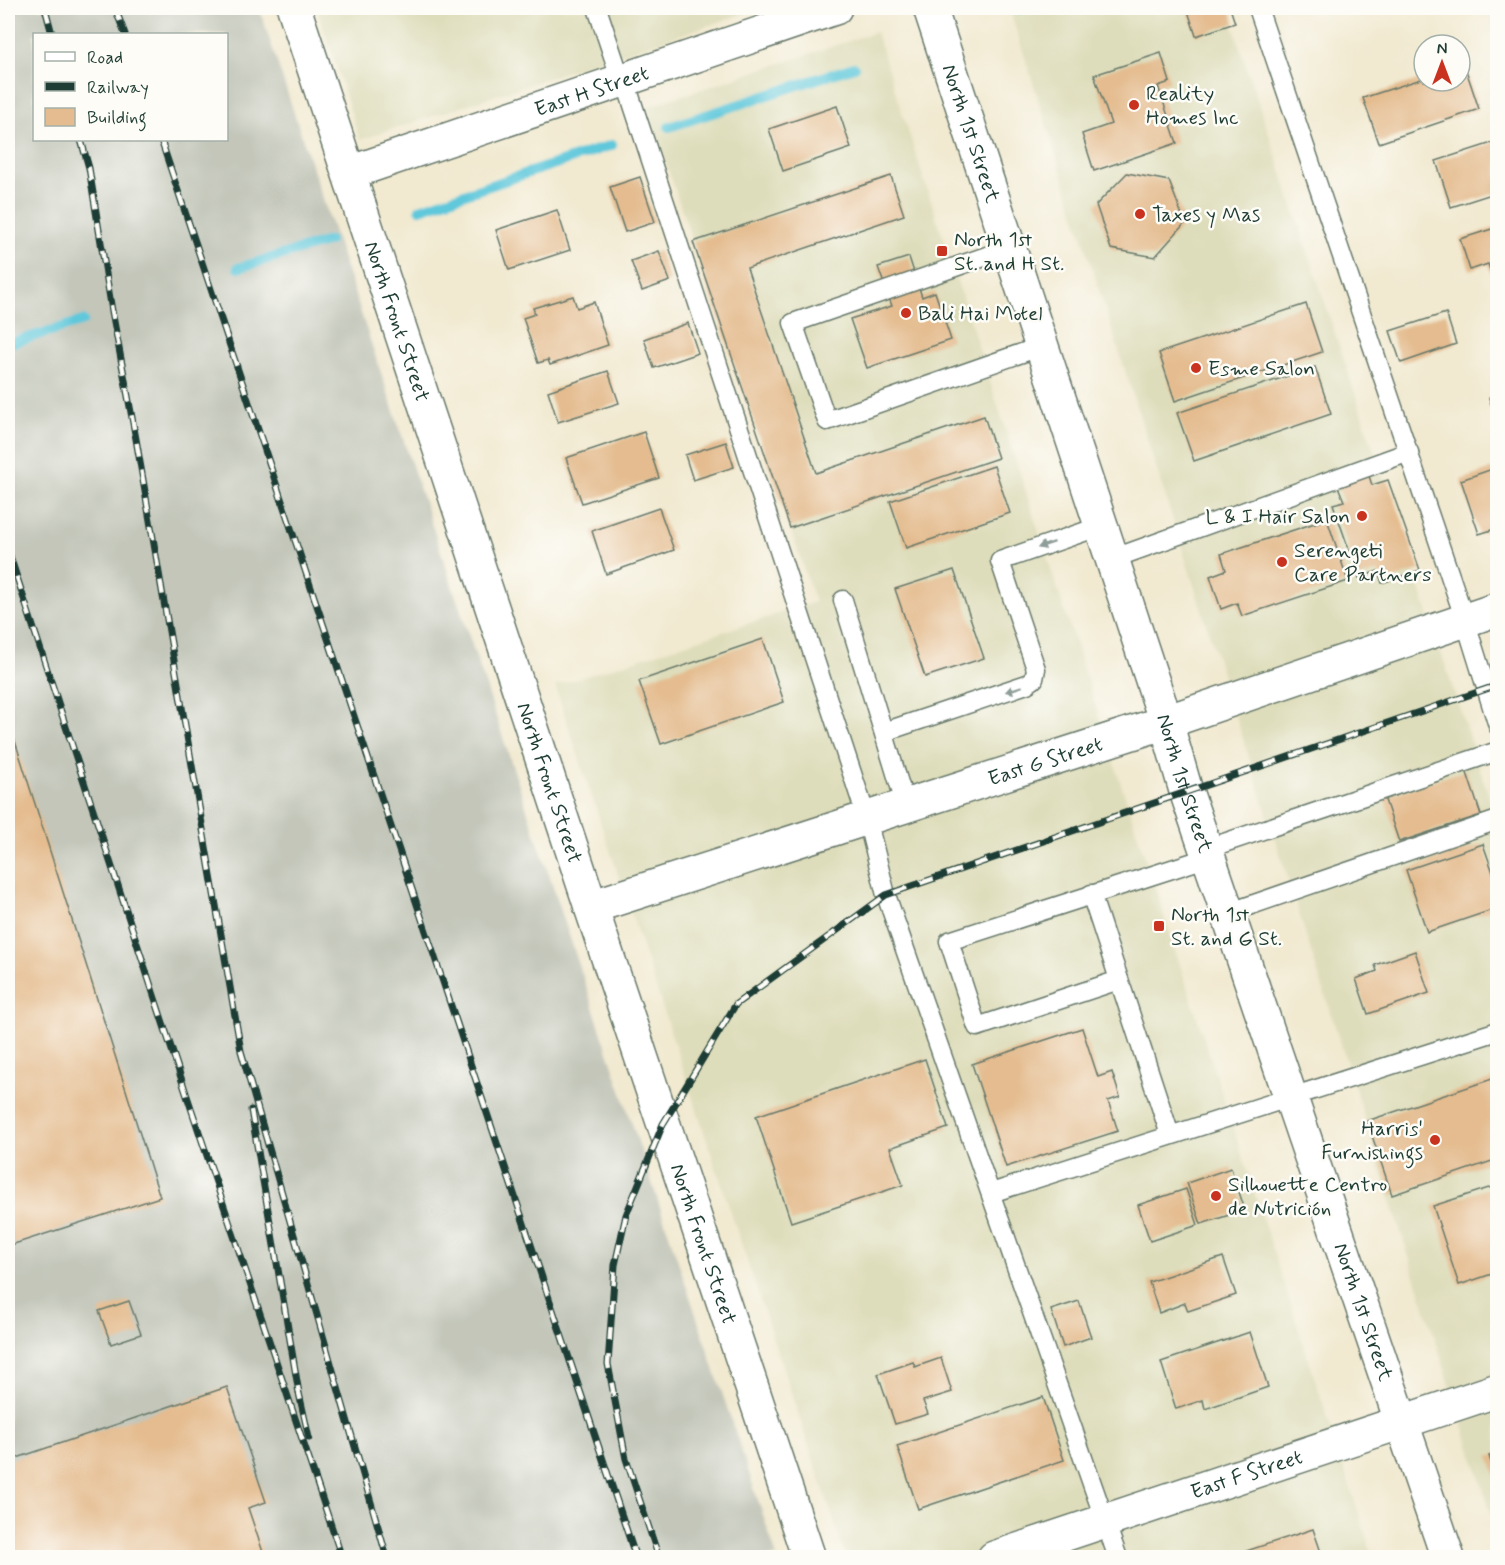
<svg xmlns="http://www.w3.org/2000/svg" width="1505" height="1565" font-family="Mynerve,sans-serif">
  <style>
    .built { fill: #deddbb }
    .industrial { fill: #c3c6b9; fill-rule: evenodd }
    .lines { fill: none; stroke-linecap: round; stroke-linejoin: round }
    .stream { stroke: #5fc8db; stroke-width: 10 }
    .building { fill: #e4bc8f }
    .service-casing { stroke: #68796b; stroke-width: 21 }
    .minor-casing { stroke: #68796b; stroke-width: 36 }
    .secondary-casing { stroke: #68796b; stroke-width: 36 }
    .service { stroke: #fff; stroke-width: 18 }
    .minor { stroke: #fff; stroke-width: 33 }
    .secondary { stroke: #fff; stroke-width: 33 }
    .rail-casing { stroke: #1f3d34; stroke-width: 7 }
    .rail { stroke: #fdfcf7; stroke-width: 4.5; stroke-dasharray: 14; stroke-linecap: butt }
    .oneway { fill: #8f9e9a }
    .poi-dot { fill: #c8321e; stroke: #fdfcf7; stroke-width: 2 }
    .labels { text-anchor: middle; stroke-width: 5; stroke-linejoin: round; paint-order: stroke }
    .street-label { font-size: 21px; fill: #1f3d34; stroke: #fdfcf7 }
    .poi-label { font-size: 21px; fill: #1f3d34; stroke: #fdfcf7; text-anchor: start }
  </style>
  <rect width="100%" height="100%" fill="#fdfcf7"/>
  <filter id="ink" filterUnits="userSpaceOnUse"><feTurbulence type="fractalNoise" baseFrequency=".0167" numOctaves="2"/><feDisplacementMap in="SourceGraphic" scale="12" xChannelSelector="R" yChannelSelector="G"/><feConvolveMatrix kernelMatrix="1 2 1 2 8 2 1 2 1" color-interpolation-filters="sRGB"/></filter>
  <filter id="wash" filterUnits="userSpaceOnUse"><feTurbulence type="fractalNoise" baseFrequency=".008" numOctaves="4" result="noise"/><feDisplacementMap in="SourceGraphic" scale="24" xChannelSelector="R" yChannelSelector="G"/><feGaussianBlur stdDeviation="1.35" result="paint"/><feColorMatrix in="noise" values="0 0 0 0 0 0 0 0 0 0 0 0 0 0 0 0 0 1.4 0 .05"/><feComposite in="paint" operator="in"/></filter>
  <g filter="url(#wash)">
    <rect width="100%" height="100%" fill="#f1e9d0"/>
    <g class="built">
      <polygon points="317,8 761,8 360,140"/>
      <polygon points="1009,8 1227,8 1497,821 1497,1532"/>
      <polygon points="876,32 1373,1557 846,1557 555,686 815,602 647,107"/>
    </g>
    <path class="industrial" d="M 8,8 L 259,8 L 777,1557 L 8,1558 ZM 34,34 L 226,34 L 226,140 L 34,140 Z"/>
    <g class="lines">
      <g class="stream">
        <polyline points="1016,9 1022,8"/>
        <polyline points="669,127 854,67"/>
        <polyline points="420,209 612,145"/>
        <polyline points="238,268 329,241"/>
        <polyline points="8,344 83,321"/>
      </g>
    </g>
    <g id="blocks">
      <g class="building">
        <polygon points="399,8 414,8 401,13"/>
        <polygon points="1187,8 1230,8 1235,23 1196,36"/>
        <polygon points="1161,53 1170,82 1158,86 1177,143 1094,171 1082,134 1111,124 1094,75"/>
        <polygon points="1464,64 1479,109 1379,143 1363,98 1424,78 1424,81 1460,81 1460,65"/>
        <polygon points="837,106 851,148 783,171 769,129"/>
        <polygon points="1498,141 1498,192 1451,207 1436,161"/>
        <polygon points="1127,173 1169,181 1185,223 1155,257 1111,249 1096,205"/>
        <polygon points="891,176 904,215 747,268 816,473 984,416 998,458 790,528 693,242"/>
        <polygon points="640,177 655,222 625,232 610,187"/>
        <polygon points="557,210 570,250 509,270 496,230"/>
        <polygon points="1498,227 1498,286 1496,287 1488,264 1470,270 1460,239"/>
        <polygon points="659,251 670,281 642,291 631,261"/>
        <polygon points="909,257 922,297 935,292 951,340 867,368 850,319 892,306 878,267"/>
        <polygon points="573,296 577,308 594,302 608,345 550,365 548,360 538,363 523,318 535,314 533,308"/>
        <polygon points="1306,304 1322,352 1175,401 1159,353"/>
        <polygon points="1446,313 1456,344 1401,363 1390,331"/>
        <polygon points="688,323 698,353 654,368 644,339"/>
        <polygon points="1315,367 1331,414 1194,461 1177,413"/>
        <polygon points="608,371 619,403 558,422 548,391"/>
        <polygon points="1498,396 1498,422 1497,422 1489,398"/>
        <polygon points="644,432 659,478 582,503 566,458"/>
        <polygon points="726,442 734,467 693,480 685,455"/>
        <polygon points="994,466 1010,513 906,548 890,501"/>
        <polygon points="1498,467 1498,528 1479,534 1461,480"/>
        <polygon points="1368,473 1372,485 1388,480 1420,570 1382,583 1378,571 1359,578 1333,504 1344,501 1337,484"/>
        <polygon points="659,508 674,550 606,574 592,531"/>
        <polygon points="1327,519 1348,581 1242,616 1237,603 1221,609 1210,576 1226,570 1221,554"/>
        <polygon points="954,570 984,658 925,677 895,589"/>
        <polygon points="763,639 784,702 661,744 639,681"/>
        <polygon points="8,719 160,1197 8,1246"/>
        <polygon points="1466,770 1481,815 1399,842 1384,797"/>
        <polygon points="1483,844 1498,887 1498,908 1427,932 1406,870"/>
        <polygon points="1415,951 1429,993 1368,1014 1356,979 1377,971 1375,965"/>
        <polygon points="1082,1028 1098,1077 1112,1072 1120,1097 1108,1101 1118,1131 1006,1167 972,1064"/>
        <polygon points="925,1059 948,1128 890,1148 903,1185 791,1222 756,1116"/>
        <polygon points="1498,1077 1498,1159 1392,1195 1367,1121"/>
        <polygon points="1231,1168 1245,1210 1201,1224 1187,1183"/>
        <polygon points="1498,1185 1498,1272 1459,1285 1433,1206"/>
        <polygon points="1186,1189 1198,1225 1150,1241 1138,1205"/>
        <polygon points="1223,1257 1236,1295 1188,1311 1185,1303 1159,1313 1149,1282"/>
        <polygon points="129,1301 141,1334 111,1344 99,1311"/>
        <polygon points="1079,1301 1091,1337 1063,1347 1051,1310"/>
        <polygon points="1250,1332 1268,1387 1205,1409 1203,1400 1176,1409 1161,1362"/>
        <polygon points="941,1358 952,1392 923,1401 928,1414 895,1424 878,1374 913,1362 915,1367"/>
        <polygon points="227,1387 266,1502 248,1508 265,1558 8,1558 8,1461"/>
        <polygon points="1043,1397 1064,1460 918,1509 897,1446"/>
        <polygon points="1498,1453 1498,1479 1497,1480 1489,1456"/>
        <polygon points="1313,1529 1323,1558 1228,1558 1228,1557"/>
      </g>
    </g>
  </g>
  <g filter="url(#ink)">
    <use href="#blocks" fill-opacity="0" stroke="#68796b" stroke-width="1.5"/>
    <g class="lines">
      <defs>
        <g id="service">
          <polyline points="597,8 621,80 629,93 867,819 886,895 1118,1558"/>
          <polyline points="1258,8 1465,620 1498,726"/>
          <polyline points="1010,248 793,323 827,421 1042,346"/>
          <polyline points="1112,559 1409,452"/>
          <polyline points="843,600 906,806"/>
          <polyline points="884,732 1027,684 1034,679 1036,669 1000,561 1101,526"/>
          <polyline points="1206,849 1498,751"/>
          <polyline points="1091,894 1170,1135"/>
          <polyline points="1228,913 1498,820"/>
          <polyline points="1119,980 977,1027 949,941 1209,857"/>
          <polyline points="991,1193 1498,1031"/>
        </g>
        <g id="minor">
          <path id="s1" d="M 294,8 L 591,907 L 809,1558"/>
          <path id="s2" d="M 349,173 L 835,8"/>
          <path id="s3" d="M 591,907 L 1166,722 L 1498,609"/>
          <path id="s4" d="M 994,1558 L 1498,1390"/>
        </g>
        <g id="secondary">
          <path id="s5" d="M 930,8 L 1166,722 L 1186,791 L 1448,1558"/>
        </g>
      </defs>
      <use href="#service" class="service-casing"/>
      <use href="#minor" class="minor-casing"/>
      <use href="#secondary" class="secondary-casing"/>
      <use href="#service" class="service"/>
      <use href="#minor" class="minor"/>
      <use href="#secondary" class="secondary"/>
      <defs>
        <g id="rail">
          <polyline points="45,8 52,34"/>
          <polyline points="115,8 125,34"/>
          <polyline points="81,140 89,168 112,311 136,439 241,1051 387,1558"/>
          <polyline points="161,140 636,1558"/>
          <polyline points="8,550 187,1096 342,1558"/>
          <polyline points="251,1110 299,1393 309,1438"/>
          <polyline points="659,1558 626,1459 608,1364 615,1265 626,1215 663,1124 736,1004 886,895 1498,685"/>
        </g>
      </defs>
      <use href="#rail" class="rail-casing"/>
      <use href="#rail" class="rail"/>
    </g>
    <defs><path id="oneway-solid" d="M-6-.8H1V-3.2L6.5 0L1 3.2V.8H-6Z" transform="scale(1.5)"/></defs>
    <g class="oneway">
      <use href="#oneway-solid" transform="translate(1046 545) rotate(161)"/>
      <use href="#oneway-solid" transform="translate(1014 689) rotate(162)"/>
    </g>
  </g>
  <g class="poi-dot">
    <circle cx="1134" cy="105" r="6"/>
    <circle cx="1140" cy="214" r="6"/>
    <rect x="936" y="245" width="12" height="12" rx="3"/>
    <circle cx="906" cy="313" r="6"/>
    <circle cx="1196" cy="368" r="6"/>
    <circle cx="1362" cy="516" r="6"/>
    <circle cx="1282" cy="562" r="6"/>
    <rect x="1153" y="920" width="12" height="12" rx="3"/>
    <circle cx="1435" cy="1140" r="6"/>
    <circle cx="1216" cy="1196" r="6"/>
  </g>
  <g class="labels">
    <g class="street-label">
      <text dy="7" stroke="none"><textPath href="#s2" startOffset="256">East H Street</textPath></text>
      <text dy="7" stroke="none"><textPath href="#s5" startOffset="132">North 1st Street</textPath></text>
      <text dy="7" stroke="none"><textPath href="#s1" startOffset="330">North Front Street</textPath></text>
      <text dy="7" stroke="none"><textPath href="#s3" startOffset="477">East G Street</textPath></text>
      <text dy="7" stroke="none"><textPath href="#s1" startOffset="816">North Front Street</textPath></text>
      <text dy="7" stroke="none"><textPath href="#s5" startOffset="816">North 1st Street</textPath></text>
      <text dy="7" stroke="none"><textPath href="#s1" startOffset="1302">North Front Street</textPath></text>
      <text dy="7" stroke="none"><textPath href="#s5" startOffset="1374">North 1st Street</textPath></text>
      <text dy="7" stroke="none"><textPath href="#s4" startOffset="266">East F Street</textPath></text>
    </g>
    <g class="poi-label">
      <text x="1146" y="100">Reality<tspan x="1146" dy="24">Homes Inc</tspan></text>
      <text x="1152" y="221">Taxes y Mas</text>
      <text x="954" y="246">North 1st<tspan x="954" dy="24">St. and H St.</tspan></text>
      <text x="918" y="320">Bali Hai Motel</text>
      <text x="1208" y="375">Esme Salon</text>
      <text x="1350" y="523" text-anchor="end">L &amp; I Hair Salon</text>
      <text x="1294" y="557">Serengeti<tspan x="1294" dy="24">Care Partners</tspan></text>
      <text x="1171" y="921">North 1st<tspan x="1171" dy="24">St. and G St.</tspan></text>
      <text x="1423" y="1135" text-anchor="end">Harris'<tspan x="1423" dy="24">Furnishings</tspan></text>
      <text x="1228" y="1191">Silhouette Centro<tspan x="1228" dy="24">de Nutrición</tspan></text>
    </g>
  </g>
  <rect width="1505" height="1565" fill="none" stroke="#fdfcf7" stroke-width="30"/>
  <rect x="33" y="33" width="195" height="108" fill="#fdfcf7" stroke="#a4b0a9" stroke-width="1.5"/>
  <rect x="45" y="52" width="30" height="9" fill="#ffffff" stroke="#a4b0a9" stroke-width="1.5"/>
  <text x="87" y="63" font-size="18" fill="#1f3d34">Road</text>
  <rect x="45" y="82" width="30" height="9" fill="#1f3d34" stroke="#a4b0a9" stroke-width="1.5"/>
  <text x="87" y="93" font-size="18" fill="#1f3d34">Railway</text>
  <rect x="45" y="108" width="30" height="18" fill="#e4bc8f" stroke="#a4b0a9" stroke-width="1.5"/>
  <text x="87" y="123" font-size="18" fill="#1f3d34">Building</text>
  <g transform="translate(1442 63)"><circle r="28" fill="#fdfcf7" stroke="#a4b0a9" stroke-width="1.5"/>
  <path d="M0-4.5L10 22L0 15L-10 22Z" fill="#c8321e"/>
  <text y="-9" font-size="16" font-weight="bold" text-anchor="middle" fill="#1f3d34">N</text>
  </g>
</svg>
